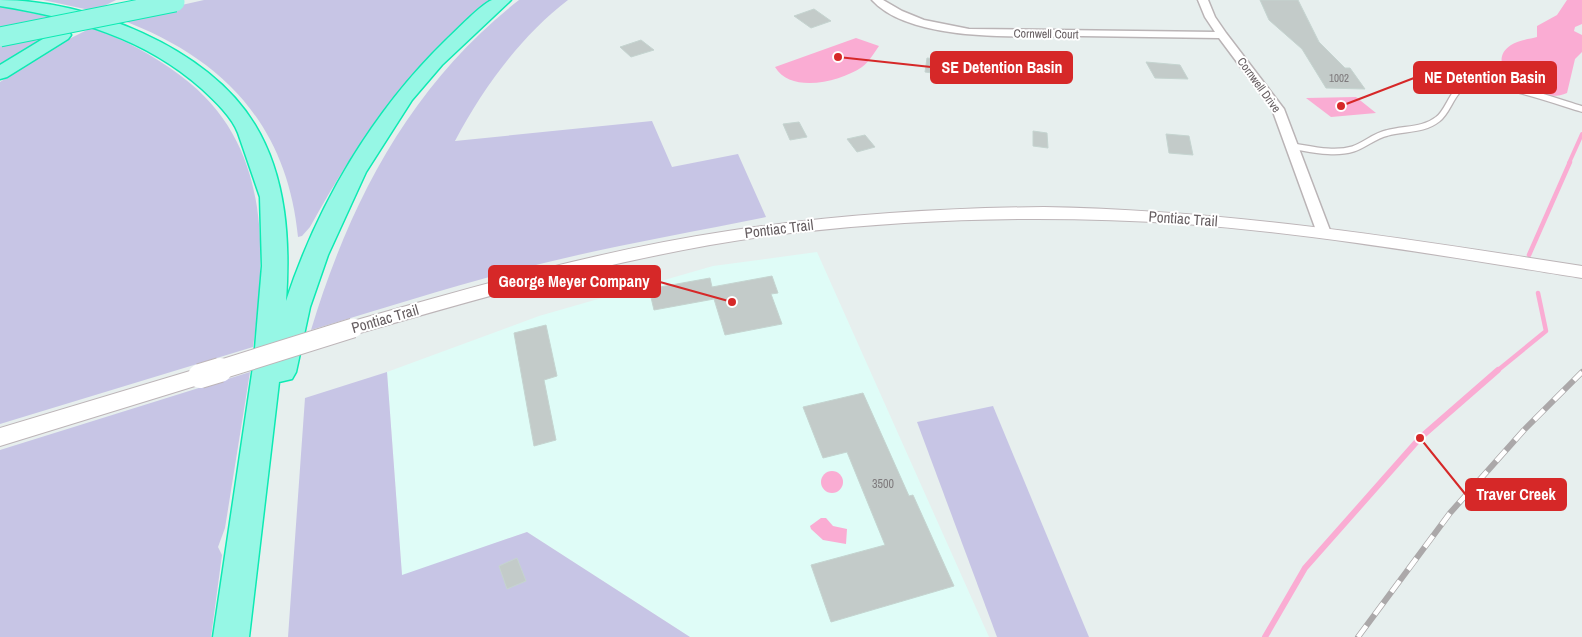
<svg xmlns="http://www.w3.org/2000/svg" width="1582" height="637" font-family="'Archivo Narrow',sans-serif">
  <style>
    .commercial { fill: #dffcf7 }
    .green { fill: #c7c5e5 }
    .water { fill: #faacd3 }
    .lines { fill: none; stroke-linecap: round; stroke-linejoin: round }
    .stream-far2 { stroke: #faacd3; stroke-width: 4 }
    .stream-far1 { stroke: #faacd3; stroke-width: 4.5 }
    .stream { stroke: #faacd3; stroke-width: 6 }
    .building { fill: #c3cbc9; stroke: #c5d4d0 }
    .lane-casing { stroke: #bab4b6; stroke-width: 8 }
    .street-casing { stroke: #bab4b6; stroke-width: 3 }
    .secondary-casing { stroke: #bdb5b8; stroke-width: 2 }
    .highway-casing { stroke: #0deab3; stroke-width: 3 }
    .lane { stroke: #fff; stroke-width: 5.5 }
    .street { fill: #fff; fill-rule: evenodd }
    .secondary { fill: #fff; fill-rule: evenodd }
    .highway { fill: #96f7e5; fill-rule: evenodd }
    .rail-casing { stroke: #aba8a9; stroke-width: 6 }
    .rail { stroke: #fff; stroke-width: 4.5; stroke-dasharray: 14; stroke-linecap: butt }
    .secondary-bridge-far1-casing { stroke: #bdb5b8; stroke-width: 21; stroke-linecap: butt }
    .secondary-bridge-casing { stroke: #bdb5b8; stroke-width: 26; stroke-linecap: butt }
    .highway-bridge-casing { stroke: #0deab3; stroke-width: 21; stroke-linecap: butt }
    .secondary-bridge-far1 { stroke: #fff; stroke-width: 19 }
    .secondary-bridge { stroke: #fff; stroke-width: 24 }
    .highway-bridge { stroke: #96f7e5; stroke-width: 19 }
    .labels { text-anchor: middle; stroke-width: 4; stroke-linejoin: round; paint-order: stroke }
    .far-number-label { font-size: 11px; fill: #7d797b }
    .far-street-label { font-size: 12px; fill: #665e61; stroke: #fff }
    .number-label { font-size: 12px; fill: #7d797b }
    .street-label { font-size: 15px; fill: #665e61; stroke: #fff }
    .leader { fill: none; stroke: #d62828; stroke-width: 2 }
    .callout-dot { fill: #d62828; stroke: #fff; stroke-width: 2 }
    .callout { fill: #d62828; stroke: #d62828; stroke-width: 2 }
    .callout-label { font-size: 16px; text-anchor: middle; font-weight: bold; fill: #fff }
  </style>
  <rect width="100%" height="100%" fill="#e7efee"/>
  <polygon class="commercial" points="817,252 989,637 690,637 527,532 402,576 387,372 539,316 713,266"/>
  <g class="green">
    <polygon points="43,0 116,0 94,11"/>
    <path d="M 204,0 L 491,0 C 411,62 359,139 310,227 L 302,236 L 298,237 C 287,124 222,57 119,19 Z"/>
    <path d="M 519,0 L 568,0 C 521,36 483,88 455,141 L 652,121 L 672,167 L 738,154 L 766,217 C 692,232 617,245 544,263 C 465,282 388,307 311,330 C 350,201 411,84 519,0 Z"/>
    <polygon points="0,6 64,20 0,33"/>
    <path d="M 91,28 C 124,39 153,55 181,76 C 270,142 267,248 253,347 L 0,424 L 0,82 L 63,42 Z"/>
    <polygon points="50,35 0,64 0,43"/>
    <polygon points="250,372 225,528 218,547 222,555 211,637 0,637 0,450"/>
    <polygon points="387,372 402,575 527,532 690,637 288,637 305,398"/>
    <polygon points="993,406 1089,637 997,637 917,422"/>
  </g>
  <g class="water">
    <path d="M 1567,0 L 1582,0 L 1582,24 L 1575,27 L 1574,31 L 1582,35 L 1582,52 L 1575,59 L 1567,93 C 1536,107 1479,66 1511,45 C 1518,40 1530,39 1537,37 L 1537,26 L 1557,15 Z"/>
    <path d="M 856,38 L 879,46 C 874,53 868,63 862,67 C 840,82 791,94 775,67 Z"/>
    <polygon points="1356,97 1376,113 1331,117 1306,98"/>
    <circle cx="832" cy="482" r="11"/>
    <polygon points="821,518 826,518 833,526 847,529 846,544 823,540 811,529 810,526"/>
  </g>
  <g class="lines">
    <polyline class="stream-far2" points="1569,163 1582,134"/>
    <g class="stream-far1">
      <polyline points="1529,255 1570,162"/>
      <polyline points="1497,371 1546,331 1538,293"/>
    </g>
    <polyline class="stream" points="1265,637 1305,568 1420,438 1498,370"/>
  </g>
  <g class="building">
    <polygon points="1260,0 1298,0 1319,42 1345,68 1350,68 1365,89 1326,88 1302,49 1269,20"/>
    <polygon points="814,9 831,21 811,28 794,16"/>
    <polygon points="641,40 654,50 631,57 620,47"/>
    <polygon points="927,58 959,61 957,79 932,77 932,73 925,72"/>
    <polygon points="1146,62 1180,65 1188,79 1155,78"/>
    <polygon points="799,122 807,137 790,140 783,124"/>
    <polygon points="1033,131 1047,133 1048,148 1033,146"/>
    <polygon points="1166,134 1189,136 1193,155 1169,153"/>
    <polygon points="865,135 875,147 857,152 847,139"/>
    <polygon points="772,276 778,293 771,294 782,324 725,335 714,299 654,310 649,289 710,278 712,287"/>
    <polygon points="546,325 557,376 544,380 556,440 534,446 514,333"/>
    <polygon points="863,393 909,496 913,495 954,586 831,622 811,565 885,545 847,452 823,458 803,407"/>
    <polygon points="517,558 526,581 507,589 499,566"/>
  </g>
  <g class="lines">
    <defs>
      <path id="lane" d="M 1292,146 C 1311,149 1334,155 1353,149 C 1365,145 1374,136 1387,133 C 1404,128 1423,131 1438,119 C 1449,111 1452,89 1467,85 C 1493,78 1555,101 1582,109"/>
      <path id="street" d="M 872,0 L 883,0 L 902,11 L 924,20 L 969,29 L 1215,32 L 1205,17 L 1198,0 L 1208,0 L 1215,17 L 1226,33 L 1284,109 L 1331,233 L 1324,237 L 1317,233 L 1272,109 L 1219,38 C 1173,37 1128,37 1082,36 C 1027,36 912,44 872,0 Z"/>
      <g id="secondary">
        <path d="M 1044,207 C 1226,210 1403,238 1582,266 L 1582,278 C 1450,257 1318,234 1185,224 C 1054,215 922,218 791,233 C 642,251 497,293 353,335 L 346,333 L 343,328 L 346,323 L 353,321 C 476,286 601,250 728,231 C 833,215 938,208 1044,207 Z"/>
        <polygon points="200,368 208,370 211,376 208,382 0,446 0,428"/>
      </g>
      <g id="highway">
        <path d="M 0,0 C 87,0 209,47 255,125 C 287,178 290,242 286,301 C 318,204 372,112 446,40 C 456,31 481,4 492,0 C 497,0 506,0 511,0 L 442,65 L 412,100 L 366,172 L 328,255 L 310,307 L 296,372 L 292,379 L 279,382 L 249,637 L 213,637 L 254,360 L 262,266 L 260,197 L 238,133 C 232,117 215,101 202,89 C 145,38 74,18 0,6 Z"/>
        <polygon points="62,30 68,31 71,35 68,39 7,77 0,79 0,65 56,31"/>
      </g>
    </defs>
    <use href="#lane" class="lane-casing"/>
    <use href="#street" class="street-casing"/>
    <use href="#secondary" class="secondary-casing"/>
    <use href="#highway" class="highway-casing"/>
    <use href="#lane" class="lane"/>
    <use href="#street" class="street"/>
    <use href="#secondary" class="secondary"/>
    <use href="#highway" class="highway"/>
    <defs>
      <polyline id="rail" points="1358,637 1450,513 1524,430 1582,372"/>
    </defs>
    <use href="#rail" class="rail-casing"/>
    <use href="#rail" class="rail"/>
    <defs>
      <polyline id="secondary-bridge-far1" points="216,371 353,328"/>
      <polyline id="secondary-bridge" points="200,376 220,370"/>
      <polyline id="highway-bridge" points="0,37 175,2"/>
    </defs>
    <use href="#secondary-bridge-far1" class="secondary-bridge-far1-casing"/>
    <use href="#secondary-bridge" class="secondary-bridge-casing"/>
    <use href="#highway-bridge" class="highway-bridge-casing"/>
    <use href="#secondary-bridge-far1" class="secondary-bridge-far1"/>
    <use href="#secondary-bridge" class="secondary-bridge"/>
    <use href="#highway-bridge" class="highway-bridge"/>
  </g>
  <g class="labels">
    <g class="far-number-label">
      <text x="1339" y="82">1002</text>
    </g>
    <g class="far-street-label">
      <text transform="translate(1046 34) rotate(1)" y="4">Cornwell Court</text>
      <text transform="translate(1259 85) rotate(54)" y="4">Cornwell Drive</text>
    </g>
    <g class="number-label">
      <text x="883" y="488">3500</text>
    </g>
    <g class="street-label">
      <text transform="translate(1183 219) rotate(4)" y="5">Pontiac Trail</text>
      <text transform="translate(779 229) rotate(-7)" y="5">Pontiac Trail</text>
      <text transform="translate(385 319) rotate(-16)" y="5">Pontiac Trail</text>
    </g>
  </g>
  <path class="leader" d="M838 57L931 67M1341 106L1414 78M732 302L660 282M1420 438L1466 495"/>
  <g class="callout-dot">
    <circle cx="838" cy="57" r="5"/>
    <circle cx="1341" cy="106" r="5"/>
    <circle cx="732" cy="302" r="5"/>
    <circle cx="1420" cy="438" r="5"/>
  </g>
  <g class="callout">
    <rect x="931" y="52" width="141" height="31" rx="5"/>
    <rect x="1414" y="62" width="142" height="31" rx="5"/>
    <rect x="489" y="266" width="171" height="31" rx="5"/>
    <rect x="1466" y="479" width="100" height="31" rx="5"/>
  </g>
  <g class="callout-label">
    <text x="1002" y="73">SE Detention Basin</text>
    <text x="1485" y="83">NE Detention Basin</text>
    <text x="574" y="287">George Meyer Company</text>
    <text x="1516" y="500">Traver Creek</text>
  </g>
</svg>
